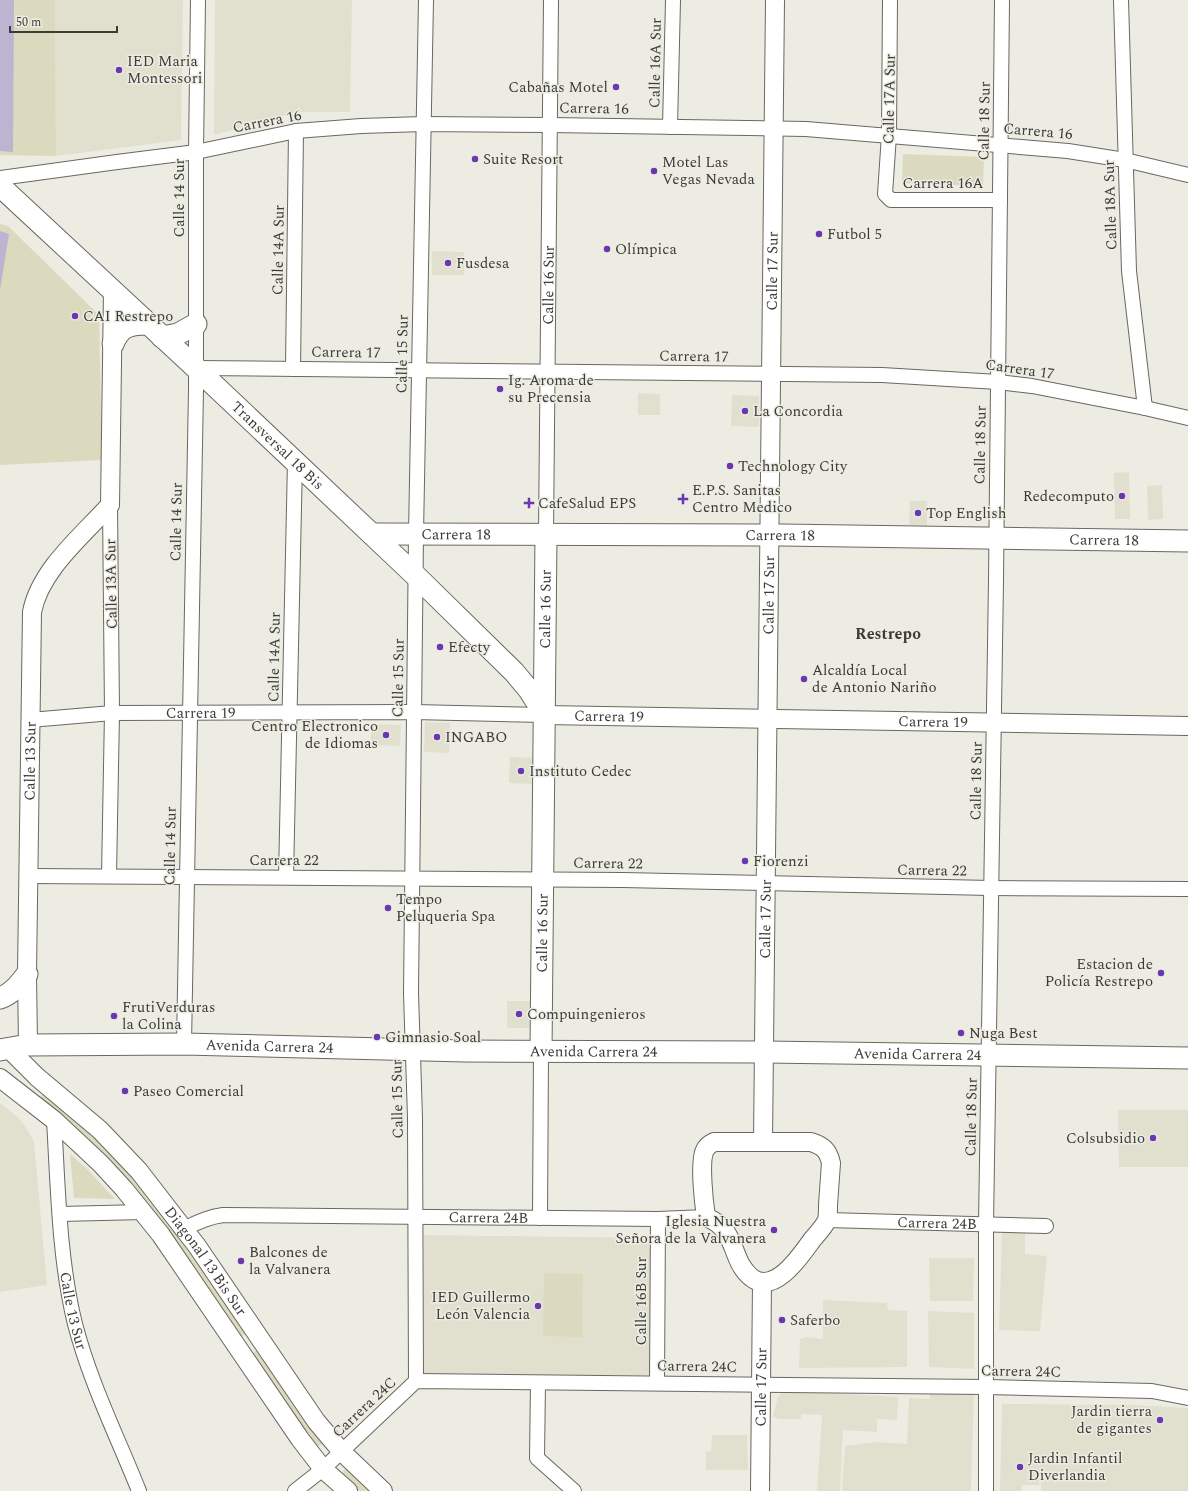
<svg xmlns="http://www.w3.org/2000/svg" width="1188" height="1491" font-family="Spectral,serif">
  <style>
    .built { fill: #e1e0cf }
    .green { fill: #dbd9be }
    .water { fill: #bdb4d2 }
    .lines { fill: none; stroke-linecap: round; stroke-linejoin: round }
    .minor-casing { stroke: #696860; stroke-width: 16 }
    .tertiary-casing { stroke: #696860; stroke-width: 20 }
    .secondary-casing { stroke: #696860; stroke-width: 23 }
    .minor { stroke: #fff; stroke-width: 14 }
    .tertiary { stroke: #fff; stroke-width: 18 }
    .secondary { stroke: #fff; stroke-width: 21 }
    .poi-dot { fill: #6937ae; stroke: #edece3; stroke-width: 1.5 }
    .labels { text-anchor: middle; stroke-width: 3; stroke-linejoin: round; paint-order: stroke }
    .poi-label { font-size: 15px; fill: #3b3b37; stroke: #edece3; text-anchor: start }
    .street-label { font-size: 15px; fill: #3b3b37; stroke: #edece3 }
    .neighbourhood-label { font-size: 16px; font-weight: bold; fill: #3b3b37; stroke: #edece3 }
  </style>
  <rect width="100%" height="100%" fill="#edece3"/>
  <g class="built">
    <polygon points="55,0 183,0 181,140 56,156"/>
    <polygon points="215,0 352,0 350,112 298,112 214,135"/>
    <polygon points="432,251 464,252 464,275 432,275"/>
    <polygon points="638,393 660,394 660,415 638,415"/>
    <polygon points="732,395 759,396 759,427 731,426"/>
    <polygon points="1129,472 1130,519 1115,519 1114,473"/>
    <polygon points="1162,485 1163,519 1148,520 1147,486"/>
    <polygon points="910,501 927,501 927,526 909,525"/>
    <polygon points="425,722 450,723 449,753 424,752"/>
    <polygon points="371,724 401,725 400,746 371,745"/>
    <polygon points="510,757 534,758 533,784 509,783"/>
    <polygon points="507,1001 530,1001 531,1028 507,1028"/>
    <polygon points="0,1103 18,1117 28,1131 34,1142 47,1285 0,1292"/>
    <polygon points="1118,1110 1188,1110 1188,1167 1119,1167"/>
    <polygon points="1002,1230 1025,1230 1025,1254 1047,1256 1040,1331 999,1330"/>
    <polygon points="424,1235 651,1238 652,1375 424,1375"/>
    <polygon points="929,1258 974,1258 973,1301 930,1301"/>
    <polygon points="823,1300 887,1303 888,1310 907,1311 907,1367 799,1368 800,1339 806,1337 823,1339"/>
    <polygon points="928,1311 974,1313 974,1369 929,1367"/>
    <polygon points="930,1391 974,1393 971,1491 842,1491 845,1446 876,1442 907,1444 909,1398 930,1399"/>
    <polygon points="782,1392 812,1392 898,1397 897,1420 877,1419 877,1432 843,1430 840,1491 817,1491 822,1415 801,1414 801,1419 780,1419 773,1417 778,1397"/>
    <polygon points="1002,1404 1133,1405 1188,1408 1188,1491 1041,1491 1040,1462 1039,1485 1022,1485 1022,1491 1000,1491"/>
    <polygon points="712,1435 747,1435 748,1470 706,1470 706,1452 711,1451"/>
  </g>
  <g class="green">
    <polygon points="0,0 55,0 56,156 0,155"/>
    <polygon points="903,154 984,157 983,186 902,183"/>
    <polygon points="0,224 8,226 99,315 102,460 0,465"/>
    <polygon points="43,1094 85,1127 114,1154 188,1246 248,1332 239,1338 39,1099"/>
    <polygon points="70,1154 87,1169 115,1199 74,1198"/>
    <polygon points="544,1273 583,1274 582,1337 543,1336"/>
    <polygon points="259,1349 325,1442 316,1448 250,1355"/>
    <polygon points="347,1467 373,1491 356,1491 339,1476"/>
  </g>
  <g class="water">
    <polygon points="0,0 14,0 13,152 0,151"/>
    <polygon points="0,231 9,234 0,290"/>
  </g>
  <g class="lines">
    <defs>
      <g id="minor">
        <polyline points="890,0 889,135 885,194 891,200 1000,200"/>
        <polyline points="1121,0 1129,271 1145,408"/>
        <polyline points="670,127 673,0"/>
        <polyline points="0,178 117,162 196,152 296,131 361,126 423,124 550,125 806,129 1068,151 1125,160 1188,175"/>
        <polyline points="196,368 882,375 998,382 1032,386 1145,408 1188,418"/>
        <polyline points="293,369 296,131"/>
        <path id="s1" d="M 546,535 L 551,0"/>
        <path id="s2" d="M 30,720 L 112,713 L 414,712 L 545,715"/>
        <polyline points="28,876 623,880 991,888 1188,889"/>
        <polyline points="109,876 112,713 110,505"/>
        <polyline points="286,877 295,461"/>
        <polyline points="184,1044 196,390 196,152 198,0"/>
        <path id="s3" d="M 54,1120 C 58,1187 59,1259 75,1324 C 90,1382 117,1436 139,1491"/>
        <polyline points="60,1214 143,1212"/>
        <polyline points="540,1218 541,1052"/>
        <path id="s4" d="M 827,1220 L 1046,1226"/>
        <path id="s5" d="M 184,1229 C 197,1222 208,1217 223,1215 L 658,1219 L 706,1217"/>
        <polyline points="416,1381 415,1118 411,993 416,534 426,0"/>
        <polyline points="538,1383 537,1458 574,1491"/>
        <polyline points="657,1383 658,1219"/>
        <polyline points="295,1491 323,1469 416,1381 987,1387 1152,1391 1188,1398"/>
        <polyline points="986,1491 986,1224 996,581 1002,0"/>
      </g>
      <g id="tertiary">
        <path id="s6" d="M 545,715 L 1188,726"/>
        <path id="s7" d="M 28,1045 L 27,974 L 32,612 C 40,570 82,536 110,505 L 113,291"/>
        <path id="s8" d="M 8,1048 L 37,1077 L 100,1130 L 139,1171 L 197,1246 L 316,1421 L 342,1452 L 383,1491"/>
        <polyline points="0,1078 54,1120 101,1164 124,1189 161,1235 300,1439 323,1469 348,1491"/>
        <path d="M 714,1142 L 811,1142 C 823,1146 828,1150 831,1163 C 830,1177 829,1191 828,1205 C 828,1210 828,1216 827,1220 C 824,1227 817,1234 812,1240 C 801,1255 775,1295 752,1278 C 729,1260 739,1230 706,1217 C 704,1204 699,1161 705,1150 C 707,1146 710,1144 714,1142 Z"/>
        <path id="s9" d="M 763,1142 L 775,0"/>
        <path id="s10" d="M 760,1491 L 762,1283"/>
      </g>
      <g id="secondary">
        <path id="s11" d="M 0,186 L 196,368 L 416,576 L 514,672 L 529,690 L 545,715"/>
        <polyline points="162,337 178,334 196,324"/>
        <path d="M 113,344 C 120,326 130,324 148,324"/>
        <path id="s12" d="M 372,534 L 782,535 L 1188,541"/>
        <path d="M 0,998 C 12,994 20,984 27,974"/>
        <path id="s13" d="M 0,1050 L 28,1045 L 184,1044 L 465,1051 L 765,1052 L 1188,1058"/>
        <path id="s14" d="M 541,1052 L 546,535"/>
      </g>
    </defs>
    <use href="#minor" class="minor-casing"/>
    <use href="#tertiary" class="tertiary-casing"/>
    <use href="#secondary" class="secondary-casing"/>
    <use href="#minor" class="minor"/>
    <use href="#tertiary" class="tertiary"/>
    <use href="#secondary" class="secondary"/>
  </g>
  <g class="poi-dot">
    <circle cx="119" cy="70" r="4"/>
    <circle cx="616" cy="87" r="4"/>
    <circle cx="475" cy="159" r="4"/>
    <circle cx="654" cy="171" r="4"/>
    <circle cx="819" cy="234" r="4"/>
    <circle cx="607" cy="249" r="4"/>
    <circle cx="448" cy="263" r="4"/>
    <circle cx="75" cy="316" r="4"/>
    <circle cx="500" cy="389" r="4"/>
    <circle cx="745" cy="411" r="4"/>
    <circle cx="730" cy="466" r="4"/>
    <circle cx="1122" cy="496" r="4"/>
    <path d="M681 493h4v4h4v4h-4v4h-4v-4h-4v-4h4z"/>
    <path d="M527 497h4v4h4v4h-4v4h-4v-4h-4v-4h4z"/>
    <circle cx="918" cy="513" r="4"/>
    <circle cx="440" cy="647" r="4"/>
    <circle cx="804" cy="679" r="4"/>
    <circle cx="386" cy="735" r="4"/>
    <circle cx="437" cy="737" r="4"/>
    <circle cx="521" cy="771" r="4"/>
    <circle cx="745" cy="861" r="4"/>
    <circle cx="388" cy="908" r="4"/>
    <circle cx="1161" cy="973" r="4"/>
    <circle cx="519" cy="1014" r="4"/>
    <circle cx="114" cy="1016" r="4"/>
    <circle cx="961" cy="1033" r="4"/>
    <circle cx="377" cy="1037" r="4"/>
    <circle cx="125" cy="1091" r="4"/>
    <circle cx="1153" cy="1138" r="4"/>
    <circle cx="774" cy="1230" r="4"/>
    <circle cx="241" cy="1261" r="4"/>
    <circle cx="538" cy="1306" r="4"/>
    <circle cx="782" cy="1320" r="4"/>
    <circle cx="1160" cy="1420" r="4"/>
    <circle cx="1020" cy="1467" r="4"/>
  </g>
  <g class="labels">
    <g class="poi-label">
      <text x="127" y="66">IED Maria<tspan x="127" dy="17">Montessori</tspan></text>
      <text x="608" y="92" text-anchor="end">Cabañas Motel</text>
      <text x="483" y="164">Suite Resort</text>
      <text x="662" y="167">Motel Las<tspan x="662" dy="17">Vegas Nevada</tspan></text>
      <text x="827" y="239">Futbol 5</text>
      <text x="615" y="254">Olímpica</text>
      <text x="456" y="268">Fusdesa</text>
      <text x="83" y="321">CAI Restrepo</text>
      <text x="508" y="385">Ig. Aroma de<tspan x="508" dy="17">su Precensia</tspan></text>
      <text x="753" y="416">La Concordia</text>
      <text x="738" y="471">Technology City</text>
      <text x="692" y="495">E.P.S. Sanitas<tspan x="692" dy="17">Centro Medico</tspan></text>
      <text x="1114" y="501" text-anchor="end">Redecomputo</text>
      <text x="538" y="508">CafeSalud EPS</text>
      <text x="926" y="518">Top English</text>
      <text x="448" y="652">Efecty</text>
      <text x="812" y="675">Alcaldía Local<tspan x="812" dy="17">de Antonio Nariño</tspan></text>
      <text x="378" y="731" text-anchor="end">Centro Electronico<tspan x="378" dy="17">de Idiomas</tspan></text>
      <text x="445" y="742">INGABO</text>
      <text x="529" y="776">Instituto Cedec</text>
      <text x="753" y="866">Fiorenzi</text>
      <text x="396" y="904">Tempo<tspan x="396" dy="17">Peluqueria Spa</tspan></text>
      <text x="1153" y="969" text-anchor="end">Estacion de<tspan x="1153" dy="17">Policía Restrepo</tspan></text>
      <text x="122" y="1012">FrutiVerduras<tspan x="122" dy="17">la Colina</tspan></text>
      <text x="527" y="1019">Compuingenieros</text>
      <text x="969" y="1038">Nuga Best</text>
      <text x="385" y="1042">Gimnasio Soal</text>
      <text x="133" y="1096">Paseo Comercial</text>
      <text x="1145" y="1143" text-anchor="end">Colsubsidio</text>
      <text x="766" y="1226" text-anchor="end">Iglesia Nuestra<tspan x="766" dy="17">Señora de la Valvanera</tspan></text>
      <text x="249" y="1257">Balcones de<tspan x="249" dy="17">la Valvanera</tspan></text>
      <text x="530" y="1302" text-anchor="end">IED Guillermo<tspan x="530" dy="17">León Valencia</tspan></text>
      <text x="790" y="1325">Saferbo</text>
      <text x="1152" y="1416" text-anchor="end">Jardin tierra<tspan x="1152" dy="17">de gigantes</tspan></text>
      <text x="1028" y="1463">Jardin Infantil<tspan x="1028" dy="17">Diverlandia</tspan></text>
    </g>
    <g class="street-label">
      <text transform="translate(655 63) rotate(-89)" y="5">Calle 16A Sur</text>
      <text transform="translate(889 99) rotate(-89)" y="5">Calle 17A Sur</text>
      <text transform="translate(594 108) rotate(1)" y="5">Carrera 16</text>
      <text transform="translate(267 121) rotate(-11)" y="5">Carrera 16</text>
      <text transform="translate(984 121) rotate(-89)" y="5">Calle 18 Sur</text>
      <text transform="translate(1038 131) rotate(5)" y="5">Carrera 16</text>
      <text x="943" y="188">Carrera 16A</text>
      <text transform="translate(179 198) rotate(-90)" y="5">Calle 14 Sur</text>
      <text transform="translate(1110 205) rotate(-92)" y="5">Calle 18A Sur</text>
      <text transform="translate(278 250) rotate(-89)" y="5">Calle 14A Sur</text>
      <text dy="5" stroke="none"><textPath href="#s9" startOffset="871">Calle 17 Sur</textPath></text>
      <text dy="5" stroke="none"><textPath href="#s1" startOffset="250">Calle 16 Sur</textPath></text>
      <text transform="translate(346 352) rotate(1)" y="5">Carrera 17</text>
      <text transform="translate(402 354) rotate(-89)" y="5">Calle 15 Sur</text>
      <text transform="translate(694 356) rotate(1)" y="5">Carrera 17</text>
      <text transform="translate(1020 369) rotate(8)" y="5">Carrera 17</text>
      <text dy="5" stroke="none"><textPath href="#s11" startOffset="380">Transversal 18 Bis</textPath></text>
      <text transform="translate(980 445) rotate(-89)" y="5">Calle 18 Sur</text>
      <text transform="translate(176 522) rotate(-89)" y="5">Calle 14 Sur</text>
      <text dy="5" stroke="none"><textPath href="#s12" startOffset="84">Carrera 18</textPath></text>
      <text dy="5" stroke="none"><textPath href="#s12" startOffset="408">Carrera 18</textPath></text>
      <text dy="5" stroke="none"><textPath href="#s12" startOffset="732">Carrera 18</textPath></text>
      <text transform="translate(111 584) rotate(-91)" y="5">Calle 13A Sur</text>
      <text dy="5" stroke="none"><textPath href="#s9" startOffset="547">Calle 17 Sur</textPath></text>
      <text dy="5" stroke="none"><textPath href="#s14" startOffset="443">Calle 16 Sur</textPath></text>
      <text transform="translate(274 657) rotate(-89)" y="5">Calle 14A Sur</text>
      <text transform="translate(398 678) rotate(-89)" y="5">Calle 15 Sur</text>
      <text dy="5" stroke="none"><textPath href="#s2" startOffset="171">Carrera 19</textPath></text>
      <text dy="5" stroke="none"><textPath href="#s6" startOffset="64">Carrera 19</textPath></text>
      <text dy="5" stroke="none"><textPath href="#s6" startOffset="388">Carrera 19</textPath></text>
      <text dy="5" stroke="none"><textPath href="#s7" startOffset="284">Calle 13 Sur</textPath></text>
      <text transform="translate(976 781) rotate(-89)" y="5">Calle 18 Sur</text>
      <text transform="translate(170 846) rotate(-89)" y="5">Calle 14 Sur</text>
      <text x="284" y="865">Carrera 22</text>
      <text transform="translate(608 863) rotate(1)" y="5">Carrera 22</text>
      <text transform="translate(932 870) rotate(1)" y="5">Carrera 22</text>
      <text dy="5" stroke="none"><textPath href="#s9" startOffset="223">Calle 17 Sur</textPath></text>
      <text dy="5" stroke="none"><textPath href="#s14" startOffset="119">Calle 16 Sur</textPath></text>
      <text dy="5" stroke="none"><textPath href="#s13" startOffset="270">Avenida Carrera 24</textPath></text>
      <text dy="5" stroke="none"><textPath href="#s13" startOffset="594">Avenida Carrera 24</textPath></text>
      <text dy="5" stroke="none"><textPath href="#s13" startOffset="918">Avenida Carrera 24</textPath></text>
      <text transform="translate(397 1099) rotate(-91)" y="5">Calle 15 Sur</text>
      <text transform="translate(971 1117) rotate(-89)" y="5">Calle 18 Sur</text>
      <text dy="5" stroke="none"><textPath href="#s5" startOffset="307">Carrera 24B</textPath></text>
      <text dy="5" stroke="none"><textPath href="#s4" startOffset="110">Carrera 24B</textPath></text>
      <text dy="5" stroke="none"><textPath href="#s8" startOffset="292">Diagonal 13 Bis Sur</textPath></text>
      <text transform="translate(641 1301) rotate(-90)" y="5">Calle 16B Sur</text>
      <text dy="5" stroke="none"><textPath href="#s3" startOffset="192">Calle 13 Sur</textPath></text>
      <text transform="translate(697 1366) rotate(1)" y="5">Carrera 24C</text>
      <text transform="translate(1021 1371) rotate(1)" y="5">Carrera 24C</text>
      <text dy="5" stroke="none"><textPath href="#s10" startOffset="104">Calle 17 Sur</textPath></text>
      <text transform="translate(364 1407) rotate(-43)" y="5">Carrera 24C</text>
    </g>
    <g class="neighbourhood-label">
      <text x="888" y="639">Restrepo</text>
    </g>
  </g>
  <path d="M10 26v6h107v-6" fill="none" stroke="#3b3b37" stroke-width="2"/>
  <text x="16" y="26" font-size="12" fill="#3b3b37" stroke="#edece3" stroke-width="3" paint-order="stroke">50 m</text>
</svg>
